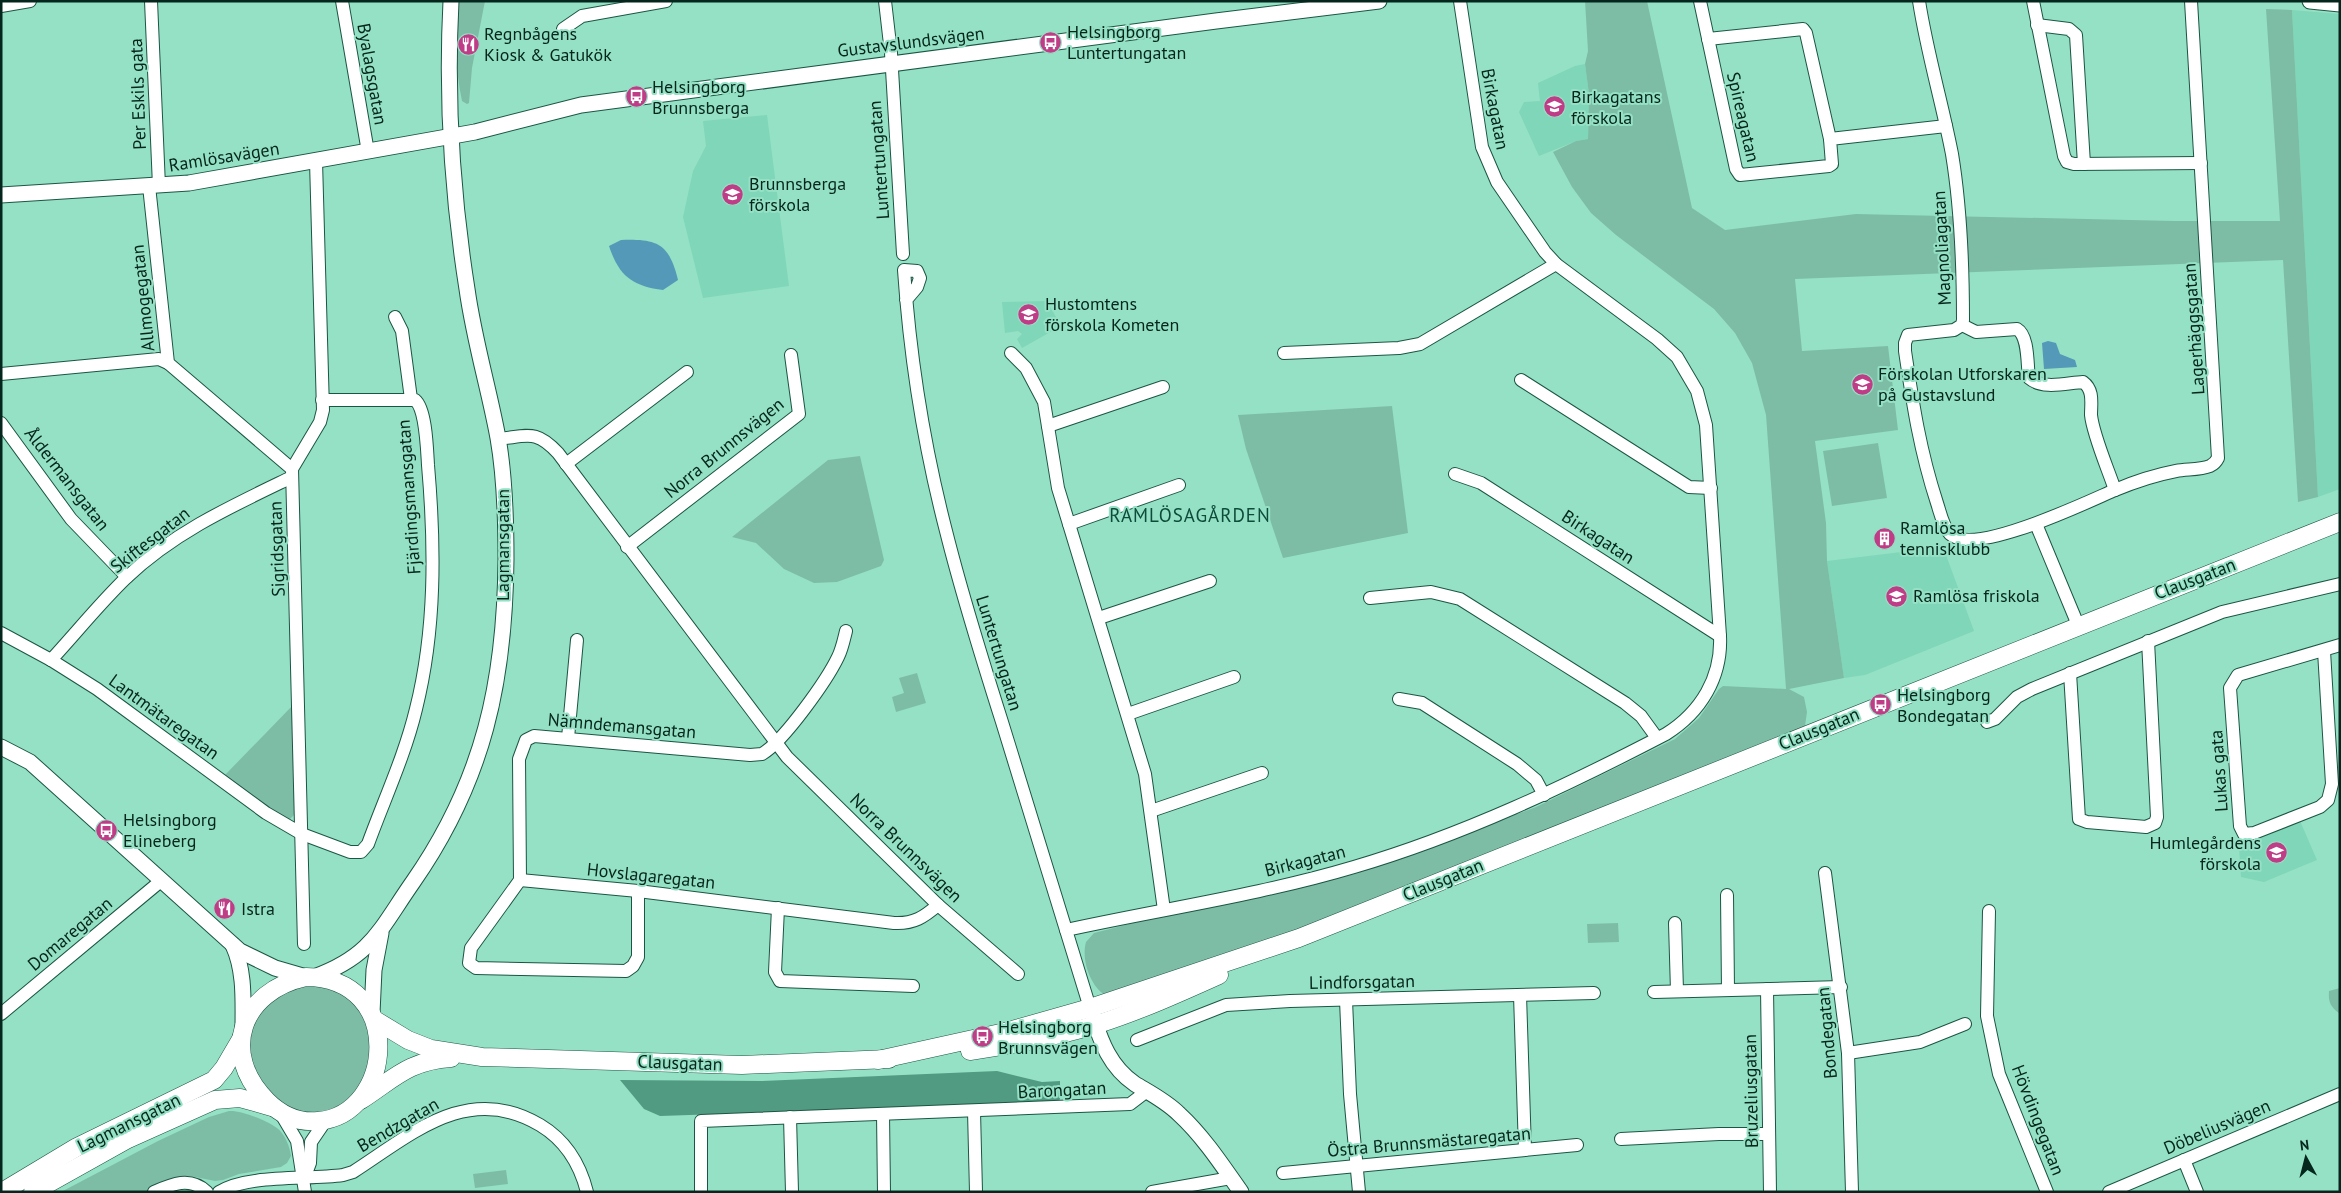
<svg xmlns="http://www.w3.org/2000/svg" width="2341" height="1193" font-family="'PT Sans',sans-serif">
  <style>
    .built { fill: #80d6b8 }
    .green { fill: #7dbda6 }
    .forest { fill: #519b82 }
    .water { fill: #5499b8 }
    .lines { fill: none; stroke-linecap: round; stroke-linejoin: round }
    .minor-casing { stroke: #1b5644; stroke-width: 14 }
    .tertiary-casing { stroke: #1b5644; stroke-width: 17 }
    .secondary-casing { stroke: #1b5644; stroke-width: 19 }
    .minor { stroke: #fff; stroke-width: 12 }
    .tertiary { stroke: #fff; stroke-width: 15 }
    .secondary { stroke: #fff; stroke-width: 18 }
    .labels { text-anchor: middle; stroke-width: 4; stroke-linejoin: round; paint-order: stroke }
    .poi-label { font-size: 18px; fill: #05261c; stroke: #95e1c5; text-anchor: start }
    .street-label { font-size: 18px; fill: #05261c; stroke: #95e1c5 }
    .neighbourhood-label { font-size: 19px; letter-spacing: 1px; fill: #0d4c3a; stroke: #95e1c5 }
  </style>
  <rect width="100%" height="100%" fill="#95e1c5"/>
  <g class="built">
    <polygon points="2292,10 2340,14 2340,489 2318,497"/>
    <polygon points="1585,64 1589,94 1588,139 1576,141 1539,156 1519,112 1524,102 1540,101 1538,83 1575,66"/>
    <polygon points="767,115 789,286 703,298 683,217 693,171 706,146 703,121"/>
    <polygon points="1047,301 1061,326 1022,348 1017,339 1022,334 1018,331 1005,333 1002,302"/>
    <polygon points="1943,547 1974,631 1865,675 1844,678 1827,561"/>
    <polygon points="2300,821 2317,860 2264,882 2241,877 2239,847"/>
  </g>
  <g class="green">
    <path d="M 457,1 L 485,1 L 472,68 L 469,103 L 467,104 L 462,101 C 455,68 455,35 457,1 Z"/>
    <path d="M 1585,1 L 1647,1 L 1692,208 L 1725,230 L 1856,214 L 2174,221 L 2280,221 L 2266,9 L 2292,10 L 2318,497 L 2298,502 L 2283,260 L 1795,279 L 1802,351 L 1888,346 L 1898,430 L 1815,441 L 1826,523 L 1827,561 L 1844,678 L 1789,689 L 1804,697 L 1807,712 L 1805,726 L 1314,924 L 1105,995 C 1090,986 1081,959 1086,942 L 1094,933 L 1129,924 L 1355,874 L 1536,807 L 1675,739 L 1699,718 L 1719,689 L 1723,686 L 1786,689 L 1766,415 L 1752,363 L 1735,333 L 1714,309 L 1616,235 L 1591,213 L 1572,187 L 1553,152 L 1576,141 L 1588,139 L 1589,94 L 1585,64 L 1588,51 Z"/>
    <polygon points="1392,406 1408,533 1283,558 1246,449 1238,415"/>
    <polygon points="1878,443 1887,498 1832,506 1823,451"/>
    <polygon points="860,456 884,560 881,566 837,582 814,583 784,569 756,543 732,537 828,460"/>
    <polygon points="917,673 926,703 896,712 892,697 904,693 899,678"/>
    <polygon points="294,704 297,812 290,819 284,820 224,776"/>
    <polygon points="1618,923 1619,942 1588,943 1587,924"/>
    <circle cx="311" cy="1049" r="63"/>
    <path d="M 2340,988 L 2340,1014 C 2331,1007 2328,1003 2329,991 Z"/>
    <path d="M 229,1111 C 241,1110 268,1121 277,1128 C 285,1134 290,1147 291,1156 L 287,1163 L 281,1167 L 239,1174 L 223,1180 L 215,1181 L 190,1176 L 179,1178 L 146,1192 L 61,1192 L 158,1141 L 209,1117 Z"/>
    <polygon points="506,1170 508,1184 475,1188 473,1174"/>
  </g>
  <polygon class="forest" points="997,1071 1042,1082 1060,1081 1060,1099 1057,1103 660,1116 644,1109 620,1080 762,1081"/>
  <g class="water">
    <path d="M 621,240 C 657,239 669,243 678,280 L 663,290 C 632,286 619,276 609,246 Z"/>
    <polygon points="2048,341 2056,343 2060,354 2075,360 2077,367 2044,369 2042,343"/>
  </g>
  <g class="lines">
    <defs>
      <g id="minor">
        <polyline points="151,1 159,186"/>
        <polyline points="342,1 368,152"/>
        <polyline points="885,1 891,53 903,254"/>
        <polyline points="1700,1 1736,169 1740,175 1829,166 1832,164 1830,139 1946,126"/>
        <path d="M 1919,1 C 1927,53 1942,102 1952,154 C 1961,209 1963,264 1963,320 L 1962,325 L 1954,330 L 1908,335 L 1905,343 L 1905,351 C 1913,405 1920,451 1937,503 C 1940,512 1943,527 1950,534 C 1974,557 2087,502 2115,490 C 2134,482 2155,475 2176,471 C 2187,469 2200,470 2210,466 C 2214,464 2216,462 2218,458 L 2191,1"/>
        <polyline points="2033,1 2064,156 2067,162 2074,164 2201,163"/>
        <polyline points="1,6 30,1"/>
        <polyline points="2037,25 2069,29 2076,35 2084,164"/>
        <polyline points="563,29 582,16 666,1"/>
        <polyline points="1708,39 1803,29 1806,33 1830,139"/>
        <polyline points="149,186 168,363 292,469"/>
        <path d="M 906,300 L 917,287 L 920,278 L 917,271 L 904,270 C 910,358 924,446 946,531 C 962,595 982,659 1002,722 C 1031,818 1061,913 1090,1008"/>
        <polyline points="395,317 402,331 411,399"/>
        <path d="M 1962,325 L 1976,332 L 2017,329 C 2029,336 2027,365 2029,378 C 2043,390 2066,383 2083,382 C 2094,390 2091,403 2091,415 C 2093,435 2108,469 2115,490"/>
        <polyline points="1011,353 1026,368 1044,402 1058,488 1145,774 1164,910"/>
        <polyline points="1284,353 1399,348 1420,344 1556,264"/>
        <polyline points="1,374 159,359 168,363"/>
        <polyline points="1521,380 1689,487 1711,488"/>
        <polyline points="1,423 71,519 127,577"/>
        <polyline points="1048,426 1163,387"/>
        <path d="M 498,439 C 528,436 536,429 558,453 L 787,757 L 938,905 L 1018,974"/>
        <polyline points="566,464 687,372"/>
        <polyline points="1455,474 1481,483 1720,636"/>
        <polyline points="1069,524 1179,485"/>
        <polyline points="2036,524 2078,625"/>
        <polyline points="627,547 799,414 791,355"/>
        <polyline points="1370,598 1431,592 1460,599 1625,703 1641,716 1657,738"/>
        <polyline points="1099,618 1210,581"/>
        <path d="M 1,633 L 51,660 L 97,689 L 266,813 L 302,834 L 350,852 L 361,852 L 368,844 C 384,800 405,755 416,709 C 436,629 435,546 428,465 C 427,449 426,409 415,400 L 322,400"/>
        <polyline points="2324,651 2332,784 2328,800 2320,807 2254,833 2244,834 2240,826 2230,688 2238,675 2340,645"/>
        <path d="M 51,660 C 76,633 100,603 126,578 C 174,532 234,505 292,477"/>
        <polyline points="2070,673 2079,819 2087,822 2146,827 2155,823 2157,817 2148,641"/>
        <polyline points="1399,699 1422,703 1517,764 1536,780 1544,795"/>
        <polyline points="1128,714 1234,677"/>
        <polyline points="1987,722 1995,719 2017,697 2032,689 2222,612 2340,584"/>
        <polyline points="568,738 577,640"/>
        <polyline points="1151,811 1262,773"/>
        <polyline points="1825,873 1848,1053 1852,1192"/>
        <path d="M 520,880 L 638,891 L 894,923 C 914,924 924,917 938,905"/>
        <path d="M 638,891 L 638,957 L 633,966 L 626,971 L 476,968 L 469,963 L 471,948 L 520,880 L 519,759 L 526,740 L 534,736 L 750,755 L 762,754 C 784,741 827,680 838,657 C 842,649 844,639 846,631"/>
        <polyline points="1727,895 1728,990"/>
        <polyline points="778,908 775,972 780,981 913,986"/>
        <polyline points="1989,911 1987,1016 1999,1074 2047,1192"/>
        <polyline points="1675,923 1677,991"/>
        <path d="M 1066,930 C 1162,909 1260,895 1354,867 C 1463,835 1566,786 1666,734 C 1701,712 1722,677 1720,636 L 1706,425 L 1697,391 L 1677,357 L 1657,339 L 1556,264 L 1545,252 L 1497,182 L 1482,147 L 1460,1"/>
        <polyline points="304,944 292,469 320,422 323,410 316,161"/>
        <polyline points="1767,989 1770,1192"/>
        <polyline points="1654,992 1841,987"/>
        <polyline points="1520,995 1525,1150"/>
        <polyline points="1346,1000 1350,1094 1359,1192"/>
        <polyline points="1,1014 162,880"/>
        <polyline points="1137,1040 1226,1005 1290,1001 1594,993"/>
        <polyline points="1848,1053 1920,1042 1965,1024"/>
        <polyline points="974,1111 976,1192"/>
        <polyline points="281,1114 297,1141 305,1192"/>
        <polyline points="883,1114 884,1192"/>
        <polyline points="790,1117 792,1192"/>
        <polyline points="1621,1139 1719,1134 1769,1134"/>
        <polyline points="2184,1160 2197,1192"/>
        <polyline points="1283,1173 1577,1145"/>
        <polyline points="304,1179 310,1163 311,1142 326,1120"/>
        <path d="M 154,1192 C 172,1184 190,1176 207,1192"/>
        <path d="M 219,1192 C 248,1174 307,1180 343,1175 L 353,1172 C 412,1134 468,1082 540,1125 C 565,1140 580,1164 587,1192"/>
        <polyline points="701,1192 701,1121 1130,1104 1147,1091"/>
        <polyline points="1152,1192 1231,1178"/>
        <polyline points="2109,1192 2340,1094"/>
      </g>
      <g id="tertiary">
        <polyline points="2310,1 2340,4"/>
        <polyline points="1,195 189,183 475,132 581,105 1216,21 1379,1"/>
        <polyline points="1,747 30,762 240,951 275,968 306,977"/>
        <path d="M 233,945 C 245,971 243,1001 243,1029"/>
        <path d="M 314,977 C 372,956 380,929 413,882 C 484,780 505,681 506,559 C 506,519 505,478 498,438 C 489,389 474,340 467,289 C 452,194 446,98 451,1"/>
        <polyline points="372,1013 374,970 381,933"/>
        <path d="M 1092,1014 C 1101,1042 1110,1067 1135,1084 C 1150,1093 1166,1101 1179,1114 C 1203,1136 1222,1165 1241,1192"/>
      </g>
      <g id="secondary">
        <path d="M 306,977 C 407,978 394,1115 318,1121 C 298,1123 281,1115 267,1101 C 219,1053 241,991 306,977 Z"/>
        <polyline points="375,1020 408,1040 431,1049 482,1057 742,1065 889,1059"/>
        <path d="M 970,1051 C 1012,1045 1057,1037 1098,1024 C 1139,1011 1179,993 1219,975"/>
        <polyline points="878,1060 1005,1032 1090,1008 1299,938 2340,522"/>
        <path d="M 361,1100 C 395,1078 408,1061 451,1058"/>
        <polyline points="2,1192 77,1147 214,1080 224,1068 241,1039"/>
        <polyline points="33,1192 128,1139 215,1100 240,1098 272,1107"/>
      </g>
    </defs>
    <use href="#minor" class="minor-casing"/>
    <use href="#tertiary" class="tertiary-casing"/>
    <use href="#secondary" class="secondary-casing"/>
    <use href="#minor" class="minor"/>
    <use href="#tertiary" class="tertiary"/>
    <use href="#secondary" class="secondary"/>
  </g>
  <defs>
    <symbol id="bus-disc" viewBox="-11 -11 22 22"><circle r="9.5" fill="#be3d86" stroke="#95e1c5"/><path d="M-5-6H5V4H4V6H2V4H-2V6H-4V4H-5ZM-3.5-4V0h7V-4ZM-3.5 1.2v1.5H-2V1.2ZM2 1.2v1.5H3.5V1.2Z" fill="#fff"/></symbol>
    <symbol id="restaurant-disc" viewBox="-11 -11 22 22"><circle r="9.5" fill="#be3d86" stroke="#95e1c5"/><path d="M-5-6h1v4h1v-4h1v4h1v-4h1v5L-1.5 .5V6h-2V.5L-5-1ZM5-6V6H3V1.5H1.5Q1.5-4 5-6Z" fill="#fff"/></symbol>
    <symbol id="school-disc" viewBox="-11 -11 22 22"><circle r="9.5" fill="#be3d86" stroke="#95e1c5"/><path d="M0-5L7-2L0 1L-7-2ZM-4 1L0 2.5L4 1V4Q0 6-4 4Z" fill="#fff"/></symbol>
    <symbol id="building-disc" viewBox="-11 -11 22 22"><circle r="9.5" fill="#be3d86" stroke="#95e1c5"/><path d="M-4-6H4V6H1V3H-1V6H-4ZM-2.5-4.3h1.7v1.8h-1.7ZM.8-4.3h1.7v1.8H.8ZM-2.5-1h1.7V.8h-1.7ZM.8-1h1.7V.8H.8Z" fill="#fff"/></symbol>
  </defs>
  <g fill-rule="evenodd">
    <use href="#bus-disc" x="1038" y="30" width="25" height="25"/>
    <use href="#restaurant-disc" x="456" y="32" width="25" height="25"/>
    <use href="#bus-disc" x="624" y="84" width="25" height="25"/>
    <use href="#school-disc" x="1542" y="94" width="25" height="25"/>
    <use href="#school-disc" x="720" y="182" width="25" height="25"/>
    <use href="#school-disc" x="1016" y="302" width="25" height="25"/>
    <use href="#school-disc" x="1850" y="372" width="25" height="25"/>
    <use href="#building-disc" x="1872" y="526" width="25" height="25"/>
    <use href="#school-disc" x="1884" y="584" width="25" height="25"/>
    <use href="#bus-disc" x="1868" y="692" width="25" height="25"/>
    <use href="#bus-disc" x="94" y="818" width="25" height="25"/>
    <use href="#school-disc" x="2264" y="840" width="25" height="25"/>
    <use href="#restaurant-disc" x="212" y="896" width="25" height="25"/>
    <use href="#bus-disc" x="970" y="1024" width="25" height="25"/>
  </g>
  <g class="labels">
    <g class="poi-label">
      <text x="1067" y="38">Helsingborg<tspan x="1067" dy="21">Luntertungatan</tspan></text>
      <text x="484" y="40">Regnbågens<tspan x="484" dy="21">Kiosk &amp; Gatukök</tspan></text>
      <text x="652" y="93">Helsingborg<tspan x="652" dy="21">Brunnsberga</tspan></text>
      <text x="1571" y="103">Birkagatans<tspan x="1571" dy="21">förskola</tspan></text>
      <text x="749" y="190">Brunnsberga<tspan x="749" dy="21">förskola</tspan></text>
      <text x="1045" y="310">Hustomtens<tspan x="1045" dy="21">förskola Kometen</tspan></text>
      <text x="1878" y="380">Förskolan Utforskaren<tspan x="1878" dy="21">på Gustavslund</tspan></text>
      <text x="1900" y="534">Ramlösa<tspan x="1900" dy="21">tennisklubb</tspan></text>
      <text x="1913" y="602">Ramlösa friskola</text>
      <text x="1897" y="701">Helsingborg<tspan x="1897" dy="21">Bondegatan</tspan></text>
      <text x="123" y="826">Helsingborg<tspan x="123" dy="21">Elineberg</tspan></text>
      <text x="2261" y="849" text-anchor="end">Humlegårdens<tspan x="2261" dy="21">förskola</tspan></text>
      <text x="241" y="915">Istra</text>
      <text x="998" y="1033">Helsingborg<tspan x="998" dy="21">Brunnsvägen</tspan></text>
    </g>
    <g class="street-label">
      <text transform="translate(911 42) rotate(-7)" y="6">Gustavslundsvägen</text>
      <text transform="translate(372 74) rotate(80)" y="6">Byalagsgatan</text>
      <text transform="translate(138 94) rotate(-92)" y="6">Per Eskils gata</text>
      <text transform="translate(1495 109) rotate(79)" y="6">Birkagatan</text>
      <text transform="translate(1743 117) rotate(77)" y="6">Spireagatan</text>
      <text transform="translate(224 157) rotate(-9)" y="6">Ramlösavägen</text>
      <text transform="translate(879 160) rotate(-94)" y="6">Luntertungatan</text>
      <text transform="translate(1942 248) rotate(-93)" y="6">Magnoliagatan</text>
      <text transform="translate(143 298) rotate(-96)" y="6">Allmogegatan</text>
      <text transform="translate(2194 329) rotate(-94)" y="6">Lagerhäggsgatan</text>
      <text transform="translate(724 448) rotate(-39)" y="6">Norra Brunnsvägen</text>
      <text transform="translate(67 479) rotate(52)" y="6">Åldermansgatan</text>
      <text transform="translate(409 497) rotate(-94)" y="6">Fjärdingsmansgatan</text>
      <text transform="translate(1598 537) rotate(33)" y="6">Birkagatan</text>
      <text transform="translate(150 540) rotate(-38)" y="6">Skiftesgatan</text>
      <text transform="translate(503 545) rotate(-90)" y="6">Lagmansgatan</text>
      <text transform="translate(277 549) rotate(-92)" y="6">Sigridsgatan</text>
      <text transform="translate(2195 579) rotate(-21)" y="6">Clausgatan</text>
      <text transform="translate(999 653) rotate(73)" y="6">Luntertungatan</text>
      <text transform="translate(164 717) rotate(36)" y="6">Lantmätaregatan</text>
      <text transform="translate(622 726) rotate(5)" y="6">Nämndemansgatan</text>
      <text transform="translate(1819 729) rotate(-22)" y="6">Clausgatan</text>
      <text transform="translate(2219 771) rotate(-94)" y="6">Lukas gata</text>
      <text transform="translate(906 848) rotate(44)" y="6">Norra Brunnsvägen</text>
      <text transform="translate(1305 861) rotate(-14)" y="6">Birkagatan</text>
      <text transform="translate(651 876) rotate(6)" y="6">Hovslagaregatan</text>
      <text transform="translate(1443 880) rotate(-22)" y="6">Clausgatan</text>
      <text transform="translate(70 934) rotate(-40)" y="6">Domaregatan</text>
      <text transform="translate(1362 982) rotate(-1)" y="6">Lindforsgatan</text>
      <text transform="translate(1827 1033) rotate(-95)" y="6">Bondegatan</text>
      <text transform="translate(680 1063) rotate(2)" y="6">Clausgatan</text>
      <text transform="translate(1062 1090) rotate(-3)" y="6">Barongatan</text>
      <text transform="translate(1751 1091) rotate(-91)" y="6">Bruzeliusgatan</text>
      <text transform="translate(2038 1120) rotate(69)" y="6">Hövdingegatan</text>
      <text transform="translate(129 1123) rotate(-26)" y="6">Lagmansgatan</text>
      <text transform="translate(398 1125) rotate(-30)" y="6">Bendzgatan</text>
      <text transform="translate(2217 1127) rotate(-23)" y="6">Döbeliusvägen</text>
      <text transform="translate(1429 1142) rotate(-5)" y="6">Östra Brunnsmästaregatan</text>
    </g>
    <g class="neighbourhood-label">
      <text x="1190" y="522">RAMLÖSAGÅRDEN</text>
    </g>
  </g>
  <rect width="2341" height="1193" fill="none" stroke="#05261c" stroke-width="5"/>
  <g transform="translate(2306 1158) rotate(353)" stroke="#95e1c5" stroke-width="4" paint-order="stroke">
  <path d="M0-4L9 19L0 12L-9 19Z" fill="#05261c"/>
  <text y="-8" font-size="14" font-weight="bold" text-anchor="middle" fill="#05261c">N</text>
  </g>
</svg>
